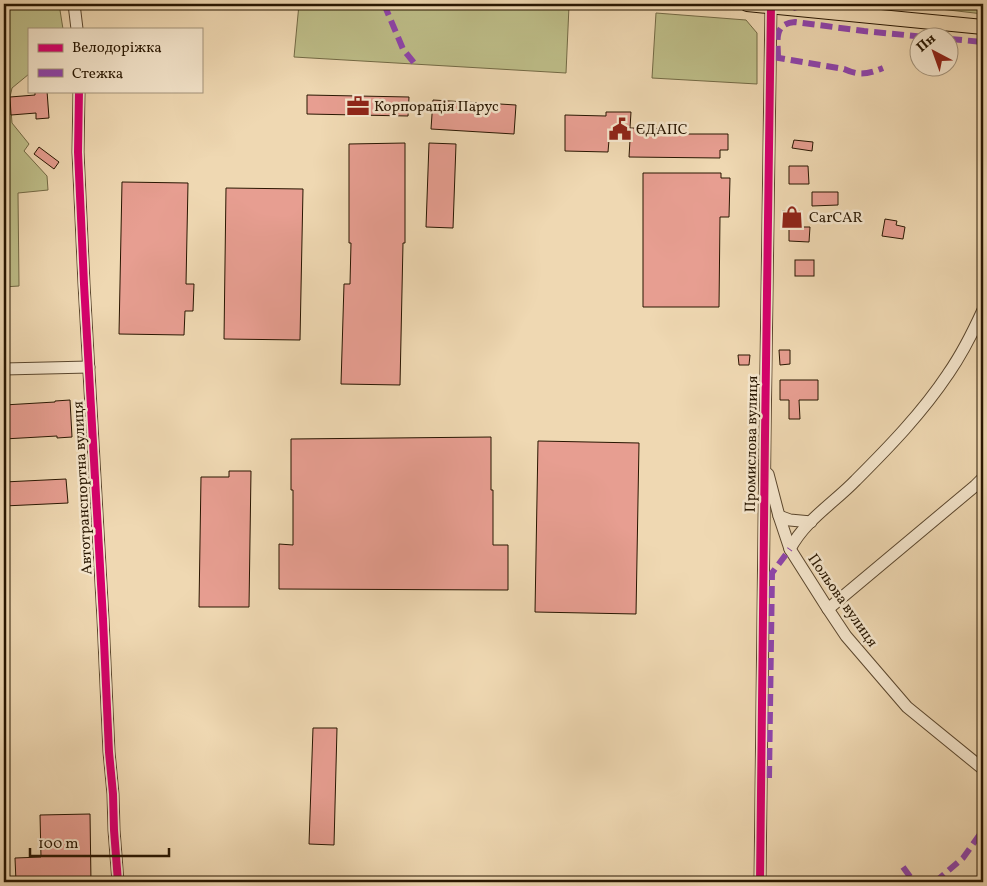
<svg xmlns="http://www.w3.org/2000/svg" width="987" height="886" font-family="Vollkorn,serif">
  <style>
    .green { fill: #bebe89; stroke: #736a45 }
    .building { fill: #e79e91; stroke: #281601 }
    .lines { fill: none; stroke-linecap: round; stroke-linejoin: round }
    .minor-casing { stroke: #5a462d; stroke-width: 13 }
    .major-casing { stroke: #281601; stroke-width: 16 }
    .minor { stroke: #f5e6cd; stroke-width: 11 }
    .major { stroke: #efd8b2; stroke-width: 14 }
    .quiet { stroke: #8e44ad; stroke-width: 6; stroke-dasharray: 12 6; stroke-linecap: butt }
    .cycleway-casing { stroke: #f5e6cd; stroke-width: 11 }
    .cycleway { stroke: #d6006c; stroke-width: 8 }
    .labels { text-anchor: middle; stroke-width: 5; stroke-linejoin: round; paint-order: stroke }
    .poi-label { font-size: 15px; fill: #281601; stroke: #f5e6cd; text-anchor: start }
    .street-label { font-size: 15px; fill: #281601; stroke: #f5e6cd }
  </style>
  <rect width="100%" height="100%" fill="#efd8b2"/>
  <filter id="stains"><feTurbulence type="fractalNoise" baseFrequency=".004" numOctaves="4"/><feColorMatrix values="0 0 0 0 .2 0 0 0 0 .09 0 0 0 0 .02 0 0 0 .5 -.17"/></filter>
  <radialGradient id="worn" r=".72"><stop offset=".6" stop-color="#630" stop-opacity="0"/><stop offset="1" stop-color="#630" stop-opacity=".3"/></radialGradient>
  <g class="green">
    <polygon points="4,4 59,4 63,29 29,29 29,74 12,88 10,97 12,123 29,144 24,151 47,176 48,190 18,193 19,286 4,287"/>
    <polygon points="299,4 541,4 569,6 566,73 294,57"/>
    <polygon points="923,4 983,4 983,14 923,7"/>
    <polygon points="656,13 746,20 757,33 757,84 652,78"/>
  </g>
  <g class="building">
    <polygon points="35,91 47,91 49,118 36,119 36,113 11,115 10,97 35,95"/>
    <polygon points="307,95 409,97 408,116 307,114"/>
    <polygon points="433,100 516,105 514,134 431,129"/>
    <polygon points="606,112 631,112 630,128 674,129 674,134 728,134 728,150 720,150 720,158 629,157 630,140 609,140 608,152 565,151 565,115 606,116"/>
    <polygon points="794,140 813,142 812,151 792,148"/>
    <polygon points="405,143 405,243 403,243 400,385 341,384 344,284 350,284 351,243 349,243 349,144"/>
    <polygon points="429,143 456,144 453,228 426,227"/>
    <polygon points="39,147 59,162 54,169 34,154"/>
    <polygon points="789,166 808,166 809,184 789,184"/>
    <polygon points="643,173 721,173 721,178 730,178 729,217 720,217 719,307 643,307"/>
    <polygon points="122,182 188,183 186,284 194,284 193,311 185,311 184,335 119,334"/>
    <polygon points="226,188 303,189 300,340 224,339"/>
    <polygon points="812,192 838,192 838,205 812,206"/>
    <polygon points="782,211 800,211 800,227 810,227 809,242 789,241 789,220 782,220"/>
    <polygon points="885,219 897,221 896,225 905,227 903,239 882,236"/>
    <rect x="795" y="260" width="19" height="16"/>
    <polygon points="779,350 790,350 790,364 780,365"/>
    <polygon points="738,355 750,355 749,365 739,365"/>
    <polygon points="780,380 818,380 818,400 799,400 800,419 789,419 789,400 780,400"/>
    <polygon points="70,400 72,437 57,438 57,436 4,439 4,405 55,402 55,401"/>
    <polygon points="491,437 491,490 493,490 493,545 508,545 508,590 279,589 279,544 293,545 293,490 291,490 291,439"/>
    <polygon points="538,441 639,443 636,614 535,612"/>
    <polygon points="229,471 251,471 249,607 199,607 201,477 229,477"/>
    <polygon points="66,479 68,503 4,506 4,482"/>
    <polygon points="313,728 337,728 334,845 309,844"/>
    <polygon points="90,814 91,882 16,882 15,858 41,857 40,815"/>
  </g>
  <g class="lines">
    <defs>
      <g id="minor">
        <polyline points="74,4 77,29"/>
        <polyline points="79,91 78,152 84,284 103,619 109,752 113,794 114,830 118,882"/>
        <polyline points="4,369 89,367"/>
        <polyline points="768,474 779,516 790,549 828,609 846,636 907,707 983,769"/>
        <polyline points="779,516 790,520 811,522"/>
        <path d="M 790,549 C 805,520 834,503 856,480 C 889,447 922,413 948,374 C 962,354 973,332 983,310"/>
        <polyline points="828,609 975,486 983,478"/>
        <polyline points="760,882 765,436 771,4"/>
      </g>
      <polyline id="major" points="747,4 983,27"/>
    </defs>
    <use href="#minor" class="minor-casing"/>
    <use href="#major" class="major-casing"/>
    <use href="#minor" class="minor"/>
    <use href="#major" class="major"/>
    <g class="quiet">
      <polyline points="384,4 403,49 415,64"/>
      <polyline points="793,8 808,4"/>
      <polyline points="950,39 983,42"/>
      <path d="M 773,57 L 844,69 C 859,76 868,74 883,68"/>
      <path d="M 778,58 C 778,40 773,24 795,22 L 864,31 L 936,38"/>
      <polyline points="769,778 772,573 790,549"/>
      <polyline points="903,867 914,882"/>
      <polyline points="935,882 963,858 983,830"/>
    </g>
    <defs>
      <g id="cycleway">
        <polyline points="79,91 78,152 84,284 103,619 109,752 113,794 114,830 118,882"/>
        <polyline points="760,882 765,436 771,4"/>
      </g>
    </defs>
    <use href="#cycleway" class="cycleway-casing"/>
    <use href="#cycleway" class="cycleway"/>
  </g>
  <defs>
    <symbol id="office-bare" viewBox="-9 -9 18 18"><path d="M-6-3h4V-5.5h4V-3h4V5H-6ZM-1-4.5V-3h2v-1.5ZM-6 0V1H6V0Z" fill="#8f2418" stroke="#f5e6cd" stroke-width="2.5" paint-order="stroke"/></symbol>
    <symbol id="civic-bare" viewBox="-9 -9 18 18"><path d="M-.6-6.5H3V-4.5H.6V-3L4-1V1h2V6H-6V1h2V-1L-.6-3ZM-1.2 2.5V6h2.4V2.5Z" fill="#8f2418" stroke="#f5e6cd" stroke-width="2.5" paint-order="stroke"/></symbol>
    <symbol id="shop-bare" viewBox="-9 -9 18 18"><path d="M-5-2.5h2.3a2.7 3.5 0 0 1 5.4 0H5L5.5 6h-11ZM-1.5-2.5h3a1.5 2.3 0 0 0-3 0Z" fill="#8f2418" stroke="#f5e6cd" stroke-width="2.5" paint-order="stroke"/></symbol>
  </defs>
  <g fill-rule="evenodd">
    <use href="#office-bare" x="342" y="90" width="32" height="32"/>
    <use href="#civic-bare" x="604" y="113" width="32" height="32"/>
    <use href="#shop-bare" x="776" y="201" width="32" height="32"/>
  </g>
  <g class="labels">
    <g class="poi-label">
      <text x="374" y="111">Корпорація Парус</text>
      <text x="636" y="134">ЄДАПС</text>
      <text x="809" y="222">CarCAR</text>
    </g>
    <g class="street-label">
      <text transform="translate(751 444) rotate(-89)" y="5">Промислова вулиця</text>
      <text transform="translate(82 488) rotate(-93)" y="5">Автотранспортна вулиця</text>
      <text transform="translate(843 600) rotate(55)" y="5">Польова вулиця</text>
    </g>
  </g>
  <rect width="987" height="886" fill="none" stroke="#efd8b2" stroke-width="20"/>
  <rect x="5" y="5" width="977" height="876" fill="none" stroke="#281601" stroke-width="2.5"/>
  <rect x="10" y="10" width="967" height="866" fill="none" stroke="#281601"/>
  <rect x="28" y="28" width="175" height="65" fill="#f5e6cd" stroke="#a3937b"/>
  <rect x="38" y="44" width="25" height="8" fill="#d6006c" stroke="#a3937b"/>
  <text x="72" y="52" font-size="15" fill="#281601">Велодоріжка</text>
  <rect x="38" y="69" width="25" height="8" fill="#8e44ad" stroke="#a3937b"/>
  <text x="72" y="78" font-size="15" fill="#281601">Стежка</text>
  <g transform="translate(934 52) rotate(319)"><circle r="24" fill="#f5e6cd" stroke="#a3937b"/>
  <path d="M0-4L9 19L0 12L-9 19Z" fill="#8f2418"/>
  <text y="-8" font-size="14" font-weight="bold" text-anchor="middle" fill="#281601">Пн</text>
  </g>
  <path d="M30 848v8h139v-8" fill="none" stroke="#281601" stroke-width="2.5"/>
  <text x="38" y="848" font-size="15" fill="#281601" stroke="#f5e6cd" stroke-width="4" paint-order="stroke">100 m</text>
  <rect width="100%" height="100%" filter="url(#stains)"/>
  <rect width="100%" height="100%" fill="url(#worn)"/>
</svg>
